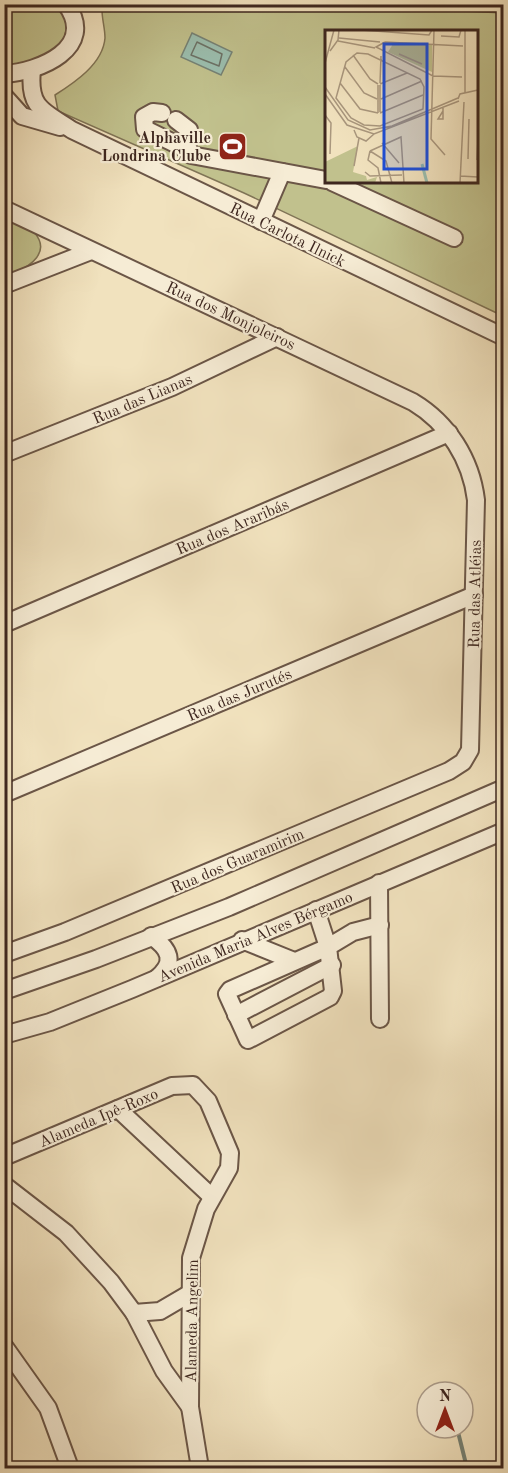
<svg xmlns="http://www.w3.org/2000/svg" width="508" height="1473" font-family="'Old Standard TT',serif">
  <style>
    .green { fill: #c1c18d; stroke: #807456; stroke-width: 1.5; fill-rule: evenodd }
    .water { fill: #9bbeae; stroke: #768275; stroke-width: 1.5 }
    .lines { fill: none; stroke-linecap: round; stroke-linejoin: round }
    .shore { stroke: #6c7266; stroke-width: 1.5 }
    .stream { stroke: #768275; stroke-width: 4 }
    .minor-casing { stroke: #6b5647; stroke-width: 20 }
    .minor { stroke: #f6ecd5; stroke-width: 16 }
    .labels { text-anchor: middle; stroke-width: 4.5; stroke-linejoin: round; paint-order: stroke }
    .poi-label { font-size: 16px; font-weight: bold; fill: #3e271f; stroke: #f6ecd5; text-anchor: end }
    .street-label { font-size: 16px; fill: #3e271f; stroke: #f6ecd5 }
    .inset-river { fill: none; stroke: #9bbeae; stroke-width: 3 }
    .inset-road { fill: none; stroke: #a9977e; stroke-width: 1.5 }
    .view { fill: #1d4ed8; fill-opacity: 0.15; stroke: #1d4ed8; stroke-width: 3 }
    .inset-edge { fill: none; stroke: #3e271f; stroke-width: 3 }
  </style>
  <rect width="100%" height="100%" fill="#f1e2be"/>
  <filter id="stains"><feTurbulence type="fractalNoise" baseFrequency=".00333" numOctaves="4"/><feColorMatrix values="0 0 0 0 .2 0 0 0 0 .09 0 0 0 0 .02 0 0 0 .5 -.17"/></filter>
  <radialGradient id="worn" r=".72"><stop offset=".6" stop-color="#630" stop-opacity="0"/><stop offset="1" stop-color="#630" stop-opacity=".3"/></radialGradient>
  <g class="green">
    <path d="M 327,4 L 503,13 L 503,316 L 244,193 L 58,111 L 55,95 C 74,83 103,64 105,38 C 105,27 101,16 102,5 ZM 326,32 L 476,32 L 476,182 L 326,182 Z"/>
    <path d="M 5,5 L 55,5 C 62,10 66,17 66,25 C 68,56 28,63 5,67 Z"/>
    <path d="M 4,216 C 13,221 27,225 34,232 C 55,256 21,271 4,278 Z"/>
  </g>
  <polygon class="water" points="192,33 232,52 221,75 181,57"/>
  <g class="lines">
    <polygon class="shore" points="197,42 222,54 219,66 191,55"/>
    <polyline class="stream" points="457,1428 467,1468"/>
    <defs>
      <g id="minor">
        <path d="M 32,70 C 28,108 43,111 72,130 L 504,337"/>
        <path d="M 4,74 C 39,72 98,48 66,4"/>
        <polyline points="4,96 22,116 60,127"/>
        <polyline points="162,113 153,112 144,117 145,129 188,150"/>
        <polyline points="176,120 189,130 187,145 191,155 326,180"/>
        <polyline points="332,182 454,238"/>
        <path d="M 4,209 L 413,402 C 448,423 471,459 476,500 L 470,750 L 463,762 L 449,771 L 65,932 L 4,954"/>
        <polyline points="261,221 282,172"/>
        <polyline points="4,285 91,251"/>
        <polyline points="4,454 172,387 277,337"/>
        <polyline points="4,624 449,433"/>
        <polyline points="4,794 474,595"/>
        <polyline points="379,883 380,1019"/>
        <polyline points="316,910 328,947 333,991 330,997 248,1040 227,994 230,990 328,947 353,932 380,925"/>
        <path d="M 151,936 C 170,949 176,962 157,978"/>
        <polyline points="242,940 294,961"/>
        <polyline points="4,991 96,959 229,907 504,788"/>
        <polyline points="236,1015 332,965"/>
        <polyline points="4,1035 50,1022 132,989 504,831"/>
        <polyline points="118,1109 212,1197"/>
        <polyline points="4,1157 172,1086 193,1085 208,1101 230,1153 229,1168 206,1209 191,1258 190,1407 200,1468"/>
        <polyline points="4,1185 66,1233 111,1282 134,1313 164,1371 190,1407"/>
        <polyline points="134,1313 160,1311 189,1294"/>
        <polyline points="4,1346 48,1408 70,1468"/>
      </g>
    </defs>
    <use href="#minor" class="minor-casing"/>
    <use href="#minor" class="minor"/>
  </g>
  <defs>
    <symbol id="stadium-square" viewBox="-11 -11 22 22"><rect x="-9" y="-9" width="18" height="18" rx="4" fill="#8f2418" stroke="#f6ecd5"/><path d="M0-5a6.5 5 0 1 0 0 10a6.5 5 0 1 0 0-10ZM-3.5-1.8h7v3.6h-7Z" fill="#fff"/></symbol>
  </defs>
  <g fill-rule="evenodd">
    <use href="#stadium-square" x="216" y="130" width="33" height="33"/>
  </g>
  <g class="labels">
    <g class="poi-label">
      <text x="211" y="143">Alphaville<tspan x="211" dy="18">Londrina Clube</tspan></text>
    </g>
    <g class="street-label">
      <text transform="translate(288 234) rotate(26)" y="6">Rua Carlota Ilnick</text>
      <text transform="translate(231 315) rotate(25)" y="6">Rua dos Monjoleiros</text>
      <text transform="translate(142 398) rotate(-23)" y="6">Rua das Lianas</text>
      <text transform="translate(232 526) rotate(-23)" y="6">Rua dos Araribás</text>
      <text transform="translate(474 594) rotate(-89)" y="6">Rua das Atléias</text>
      <text transform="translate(239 694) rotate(-23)" y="6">Rua das Jurutés</text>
      <text transform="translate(237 860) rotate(-23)" y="6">Rua dos Guaramirim</text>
      <text transform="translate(255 936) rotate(-23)" y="6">Avenida Maria Alves Bérgamo</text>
      <text transform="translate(98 1117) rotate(-23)" y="6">Alameda Ipê-Roxo</text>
      <text transform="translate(191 1321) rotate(-89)" y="6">Alameda Angelim</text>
    </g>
  </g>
  <g transform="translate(325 30)">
    <rect width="153" height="153" fill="#f1e2be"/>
    <path d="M 68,14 L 107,15 L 107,42 L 63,22 ZM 33,116 L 28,142 L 41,146 L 42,150 L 52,147 L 50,153 L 0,153 L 0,132 Z" fill="#c1c18d"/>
    <path class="inset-river" d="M 97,134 L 102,153"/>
    <path class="inset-road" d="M 36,0 L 104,5 L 107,0M 109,0 L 106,109 L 120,125M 116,6 L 134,7 L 136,0M 14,8 L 55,12M 13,11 L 50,18M 60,12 L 51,17 L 108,46 L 137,47M 60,12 L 138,16M 5,21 L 13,10 L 14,0M 32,23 L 43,24 L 95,49 L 99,57 L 98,79 L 55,96 L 39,95 L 26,88 L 11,68 L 21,32 ZM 74,24 L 97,34M 28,25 L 45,49 L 53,54M 0,33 L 9,0M 20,37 L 39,63 L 52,69M 15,53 L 35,79 L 53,83M 55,53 L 56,26M 55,54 L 82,43M 55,55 L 55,82M 0,57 L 23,90 L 45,100 L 67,96 L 133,68M 0,64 L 22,95 L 49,104 L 134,71M 140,64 L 140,0M 56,69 L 97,51M 133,69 L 135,64 L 153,60M 118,78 L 118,89 L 113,89 L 118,81M 53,83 L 53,55M 55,83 L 98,65M 0,85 L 6,93 L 5,124M 29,100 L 32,107 L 41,111 L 49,104M 57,113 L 74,133M 45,121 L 76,107 L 79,153M 45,121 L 61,131 L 67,153M 45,121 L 43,130 L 53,138 L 56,153M 143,129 L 144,89M 152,130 L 153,108M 29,136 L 34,108M 40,142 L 45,146 L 77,145M 135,146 L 153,147M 135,153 L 139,72"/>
    <path class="view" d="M 59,14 L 102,14 L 102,139 L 59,139 Z"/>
    <rect width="153" height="153" class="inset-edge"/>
  </g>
  <rect width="508" height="1473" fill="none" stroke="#f1e2be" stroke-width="24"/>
  <rect x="6" y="6" width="496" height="1461" fill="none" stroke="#3e271f" stroke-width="3"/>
  <rect x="12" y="12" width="484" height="1449" fill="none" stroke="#3e271f" stroke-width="1.5"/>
  <g transform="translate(445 1410)"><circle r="28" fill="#f6ecd5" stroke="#ac9d8c" stroke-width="1.5"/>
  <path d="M0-4.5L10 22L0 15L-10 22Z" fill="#8f2418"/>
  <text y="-9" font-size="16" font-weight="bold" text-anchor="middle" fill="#3e271f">N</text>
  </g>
  <rect width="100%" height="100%" filter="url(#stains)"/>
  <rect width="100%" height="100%" fill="url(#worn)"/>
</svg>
